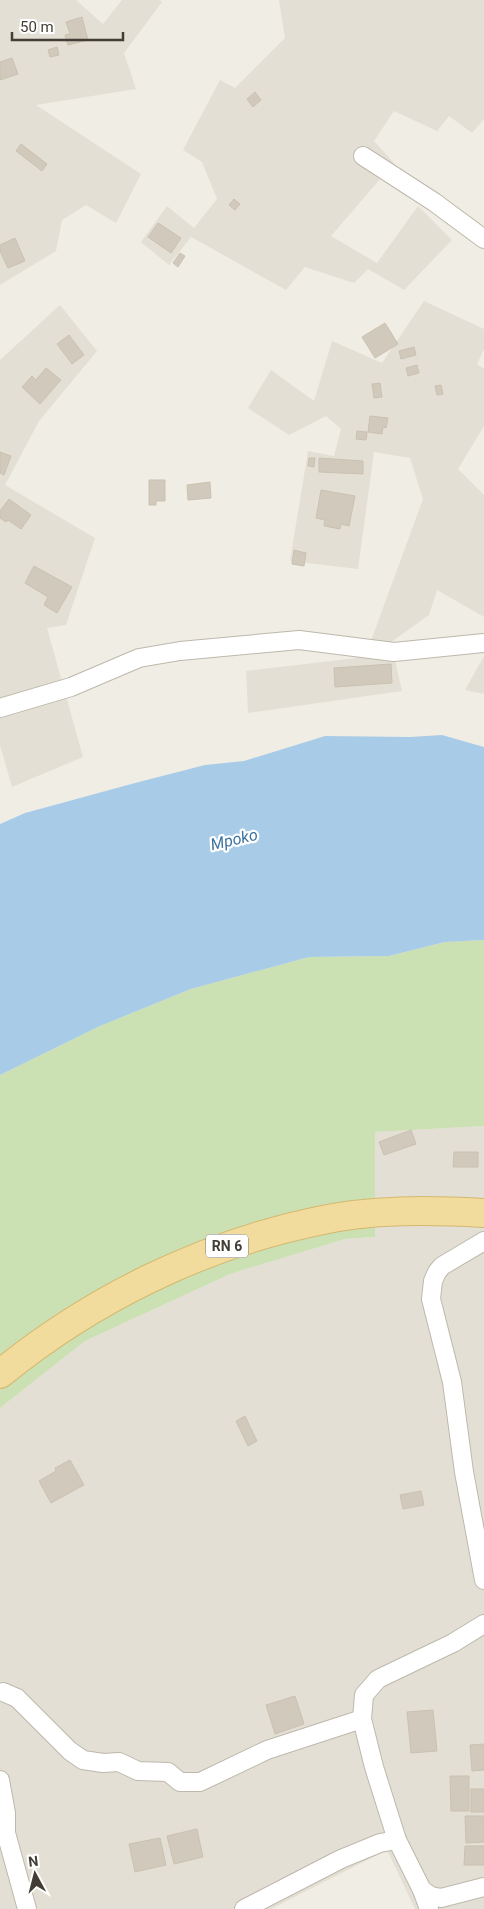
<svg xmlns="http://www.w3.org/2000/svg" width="484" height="1909" font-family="Roboto,sans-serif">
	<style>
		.residential { fill: #e4dfd4 }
		.green { fill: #cbe0b3 }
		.water { fill: #a8cce7 }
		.building { fill: #d1c9bc; stroke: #cac1b0 }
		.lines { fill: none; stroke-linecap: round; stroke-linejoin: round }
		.minor-casing { stroke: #beb8ac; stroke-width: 20 }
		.primary-casing { stroke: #d5b86f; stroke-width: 30 }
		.minor { stroke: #fff; stroke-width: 18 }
		.primary { stroke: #f2dc9d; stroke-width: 28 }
		.labels { text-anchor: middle; stroke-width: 4.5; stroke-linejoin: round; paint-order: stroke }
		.shield { fill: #fff; stroke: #7b7872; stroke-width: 1 }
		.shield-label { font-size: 14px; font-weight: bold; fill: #423e36 }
		.water-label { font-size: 16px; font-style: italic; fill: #3c74a1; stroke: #fff }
	</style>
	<rect width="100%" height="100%" fill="#f0ede5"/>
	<g class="residential">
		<path d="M0 0H76L103 24 122 0H159L162 2 124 53 136 89 36 105 141 174 116 223 86 205 62 220 56 251 0 285Z"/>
		<path d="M279 0H484V119L472 133 449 116 437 131 394 111 374 141 394 163 331 236 377 263 418 206 452 240 404 290 368 269 354 283 305 267 286 290 191 237 169 265 141 242 167 206 194 228 217 199 202 162 183 150 220 80 235 88 285 38Z"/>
		<path d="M424 301 484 329V349L477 364 484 369V426L458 469 484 495V617L437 590 429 615 391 642 402 691 248 713 246 671 365 657 423 499 410 458 374 452 358 569 290 561 308 451 334 456 341 429 326 416 289 435 248 408 271 370 314 401 332 341 382 363Z"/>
		<path d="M60 305 97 351 39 421 5 485 95 538 66 625 47 628 83 757 12 787 0 745V360Z"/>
		<path d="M484 656V694L465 690Z"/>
		<path d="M484 1126V1909H415L387 1850 271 1909H0V1408L85 1341 230 1274 345 1239 375 1237V1132Z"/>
	</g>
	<path class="green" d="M484 940V1126L375 1132V1237L345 1239 230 1274 85 1341 0 1408V1075L100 1026 191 989 309 957 389 956 445 942Z"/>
	<path class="water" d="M442 735 484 747V940L445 942 389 956 309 957 191 989 100 1026 0 1075V824L25 813 135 783 205 765 244 761 325 736 410 737Z"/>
	<g class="building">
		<path d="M82 17 88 40 68 45 65 35 70 34 66 22Z"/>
		<path d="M57 47 59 55 50 57 48 50Z"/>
		<path d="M12 58 18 74 0 80V62Z"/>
		<path d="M255 92 261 100 253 107 247 99Z"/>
		<path d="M21 144 47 164 42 171 16 151Z"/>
		<path d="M234 199 240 204 235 210 229 205Z"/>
		<path d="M158 223 181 238 171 253 148 237Z"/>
		<path d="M15 238 25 261 8 268 0 251V245Z"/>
		<path d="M180 253 185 256 178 267 173 263Z"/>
		<path d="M385 323 398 344 375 358 362 337Z"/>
		<path d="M69 335 84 355 72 364 57 344Z"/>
		<path d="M414 347 416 355 401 359 399 351Z"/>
		<path d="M417 365 419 373 408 376 406 368Z"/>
		<path d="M46 368 61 380 40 404 22 387 32 376 36 380Z"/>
		<path d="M380 383 382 397 374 398 372 384Z"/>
		<path d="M441 385 443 394 437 395 435 386Z"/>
		<path d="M370 416 388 418 386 428 383 427 382 434 368 432Z"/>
		<path d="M357 431 367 432 366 440 356 439Z"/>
		<path d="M0 452 11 456 4 475 0 473Z"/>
		<path d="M309 458H315L314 467 308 466Z"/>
		<path d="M319 458 363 461V474L319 472Z"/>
		<path d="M149 480H165V501H156V505H149Z"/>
		<path d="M210 482 211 498 188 500 187 485Z"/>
		<path d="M321 490 355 496 349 526 341 524 340 529 324 526 325 520 316 518Z"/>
		<path d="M9 499 31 515 21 529 8 520 6 522 0 518V511Z"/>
		<path d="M294 550 306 553 304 566 292 564Z"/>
		<path d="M34 566 72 587 57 613 44 605 48 597 25 583Z"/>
		<path d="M391 664 392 683 335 687 334 668Z"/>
		<path d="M411 1130 416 1144 384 1155 379 1142Z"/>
		<path d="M454 1152H478V1167H453Z"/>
		<path d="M245 1416 257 1441 248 1446 236 1421Z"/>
		<path d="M70 1460 84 1485 51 1503 39 1481 56 1471 55 1468Z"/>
		<path d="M421 1491 424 1505 403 1509 400 1495Z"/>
		<path d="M295 1696 304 1724 275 1734 266 1705Z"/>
		<path d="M433 1710 437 1751 411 1753 407 1712Z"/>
		<path d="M484 1744V1770L472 1771 470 1745Z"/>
		<path d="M450 1776H469V1811H451Z"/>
		<rect x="471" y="1789" width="13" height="23"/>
		<path d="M465 1816H484V1842L466 1843Z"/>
		<path d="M197 1829 203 1857 174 1864 167 1836Z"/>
		<path d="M160 1838 166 1865 135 1872 129 1844Z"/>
		<path d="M465 1846H484V1865H464Z"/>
	</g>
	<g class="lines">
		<defs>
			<g id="minor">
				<path d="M363 156 434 202 484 239"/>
				<path d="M0 708 71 687 139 658 180 651 299 640 394 652 484 643"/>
				<path d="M484 1241 442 1266 437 1272 433 1281 431 1299 452 1382 464 1472 484 1580"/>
				<path d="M3 1692 17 1698 70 1751 83 1760 103 1763 119 1762 138 1771 168 1772 180 1782H200L267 1750 362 1719"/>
				<path d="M0 1780 6 1813V1833L27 1909"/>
				<path d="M422 1890 431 1896 441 1898 484 1887"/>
				<path d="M244 1909 341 1859 380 1843 397 1840"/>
				<path d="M429 1909 422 1890 397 1840 374 1767 362 1719 364 1695 378 1679 453 1643 484 1624"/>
			</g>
			<path id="primary" d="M0 1374C92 1299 202 1245 318 1221 371 1209 430 1210 484 1213"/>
		</defs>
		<use href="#minor" class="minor-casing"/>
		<use href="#primary" class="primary-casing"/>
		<use href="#minor" class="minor"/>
		<use href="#primary" class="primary"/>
	</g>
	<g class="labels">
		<rect class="shield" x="206" y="1234.5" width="42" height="23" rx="4"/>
		<g class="shield-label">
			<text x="227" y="1251">RN 6</text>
		</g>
		<g class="water-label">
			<text transform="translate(234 839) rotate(-13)" y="6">Mpoko</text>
		</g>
	</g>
	<g transform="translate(35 1874) rotate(353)" stroke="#ffffff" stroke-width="4" paint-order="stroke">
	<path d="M0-4L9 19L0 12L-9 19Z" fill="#423e36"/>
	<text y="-8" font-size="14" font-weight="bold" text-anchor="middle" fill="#423e36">N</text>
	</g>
	<path d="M12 32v8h111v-8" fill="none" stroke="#423e36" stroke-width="2.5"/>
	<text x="20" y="32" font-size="15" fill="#423e36" stroke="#ffffff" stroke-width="4" paint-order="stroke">50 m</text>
</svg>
